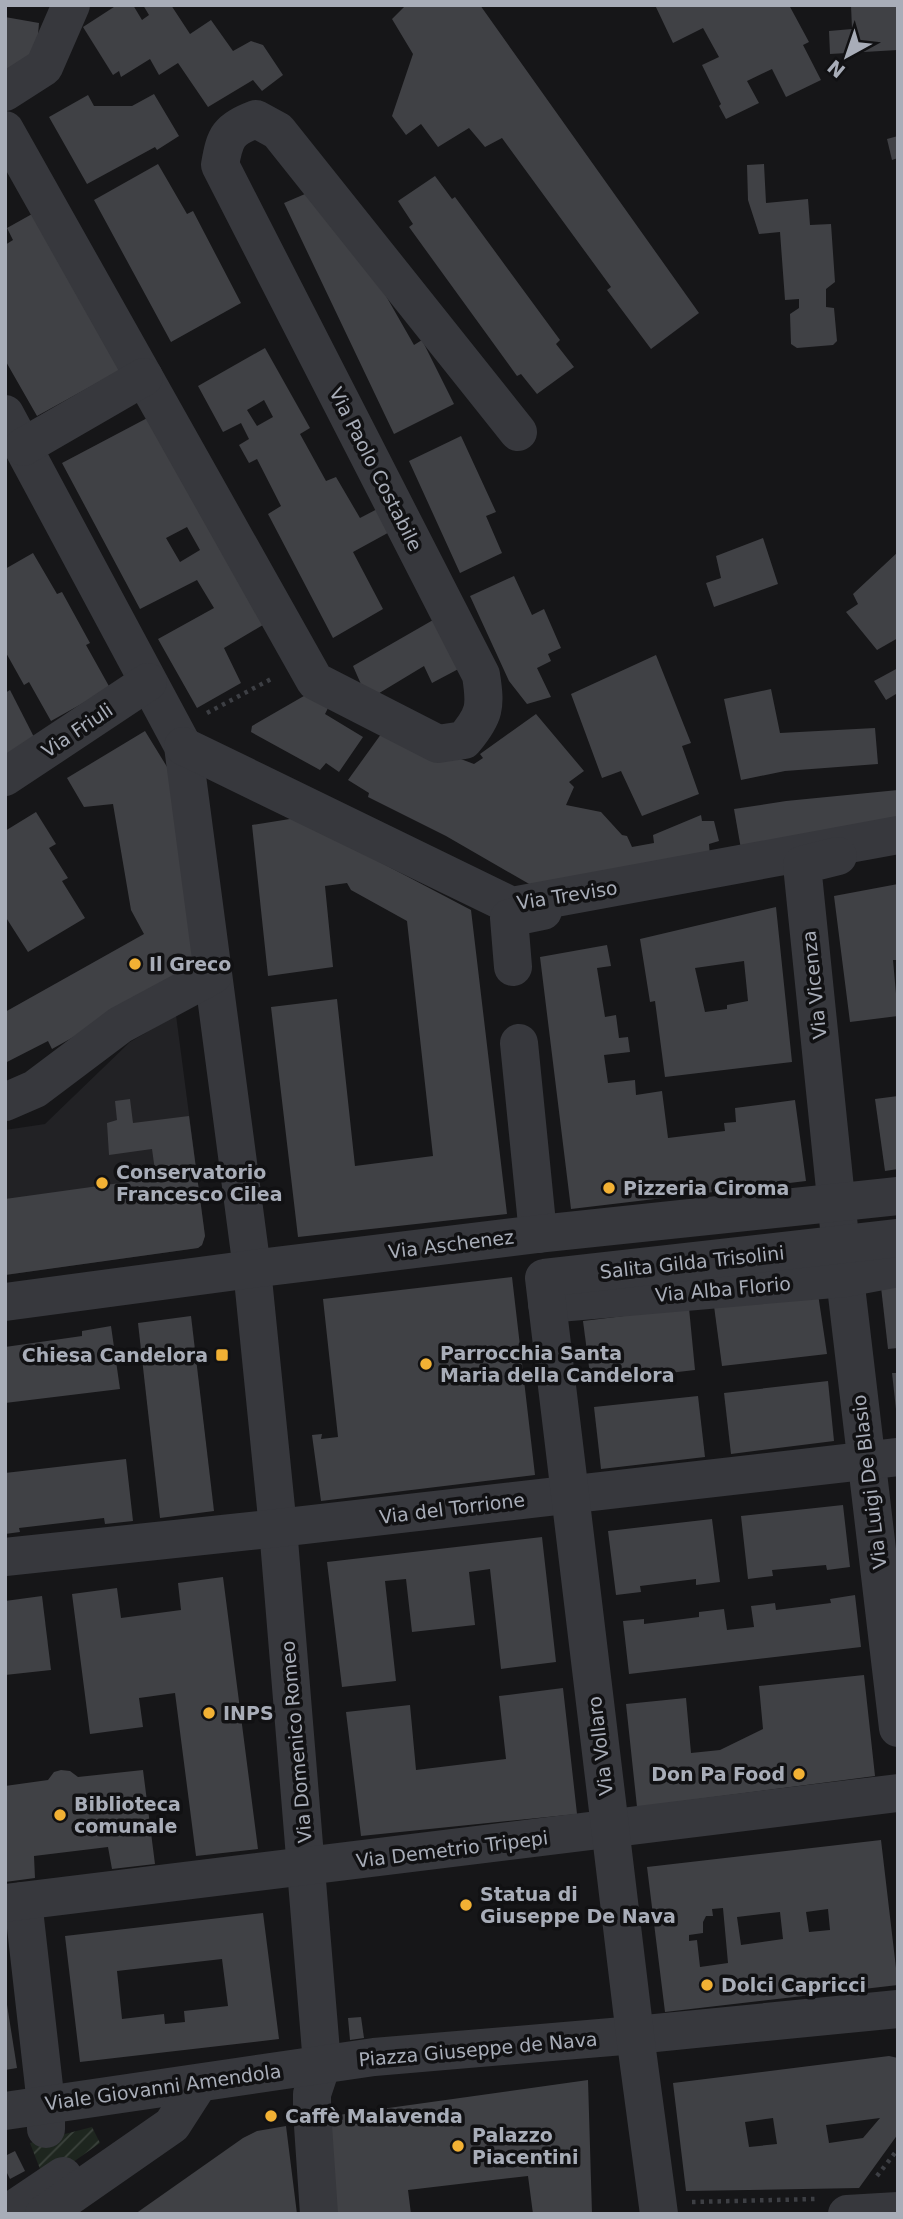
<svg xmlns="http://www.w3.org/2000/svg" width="903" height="2219" font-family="'DejaVu Sans',sans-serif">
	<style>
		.built { fill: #222225 }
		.garden { fill: url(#garden-furrows) }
		.building { fill: #404145; fill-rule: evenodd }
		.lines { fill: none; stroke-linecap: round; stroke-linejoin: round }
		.path { stroke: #3d3f44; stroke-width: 4.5; stroke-dasharray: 3.5 5; stroke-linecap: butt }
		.minor { stroke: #37383d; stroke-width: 38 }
		.poi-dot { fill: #f2b134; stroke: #111113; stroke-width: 2.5 }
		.labels { text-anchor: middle; stroke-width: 7; stroke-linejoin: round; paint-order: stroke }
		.street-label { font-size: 19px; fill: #a8adb8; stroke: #111113 }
		.poi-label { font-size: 19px; font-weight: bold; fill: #a8adb8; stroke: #111113; text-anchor: start }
	</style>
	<defs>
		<pattern id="garden-furrows" width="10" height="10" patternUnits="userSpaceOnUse" patternTransform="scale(1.75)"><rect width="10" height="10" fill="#1e261f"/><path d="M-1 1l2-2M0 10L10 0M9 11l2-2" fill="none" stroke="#3c433d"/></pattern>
	</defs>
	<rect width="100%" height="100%" fill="#161618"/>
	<path class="built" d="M176 1015 205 1236 202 1245 198 1248 5 1275V1130L45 1124 130 1042Z"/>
	<path class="garden" d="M92 2127 100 2143 45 2182 30 2143Z"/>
	<g class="building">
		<path d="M117 5H133L142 20 149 15 143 5H171L190 34 211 20 233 51 251 41 263 45 283 75 262 91 253 80 208 107 178 63 159 75 150 59 121 77 119 71 113 75 83 27Z"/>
		<path d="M406 5H480L699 313 651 349 607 290 611 287 502 138 485 147 469 128 438 147 421 124 406 135 392 116 413 54 392 19Z"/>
		<path d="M655 5H789L809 42 803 45 821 80 786 97 772 69 747 81 759 103 726 119 719 106 721 104 702 65 719 57 703 28 673 43Z"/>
		<path d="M851 5H898V50L830 54 829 31 852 29Z"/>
		<path d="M5 17 39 23 36 58 5 70Z"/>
		<path d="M154 94 179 136 157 150 155 147 87 184 49 117 88 95 94 106H132Z"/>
		<path d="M898 136V158L892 160 887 139Z"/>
		<path d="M158 164 187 214 193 211 241 303 171 342 94 200Z"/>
		<path d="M764 164 766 203 808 199 810 225 831 224 835 282 826 289V307L834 308 837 341 833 345 797 348 791 344 790 314 799 308V299L785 300 780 232 759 234 748 200 747 165Z"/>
		<path d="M435 176 452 199 455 197 560 340 556 344 574 367 537 394 521 374 517 376 409 227 413 224 398 201Z"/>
		<path d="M305 194 382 289 414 345 422 340 454 404 394 434 284 203Z"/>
		<path d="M41 209 128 366 37 416 5 360V245L13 240 7 228Z"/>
		<path d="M265 348 310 428 300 434 326 481 336 477 360 518 383 506 395 529 353 552 383 609 333 638 268 514 281 506 257 459 249 463 239 445 249 439 241 423 223 432 198 386ZM264 400 273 417 257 426 247 410Z"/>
		<path d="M153 415 268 622 224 648 241 683 197 708 158 639 214 608 197 580 140 609 62 463ZM187 527 200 550 180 562 166 538Z"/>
		<path d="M461 436 496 512 486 516 502 553 460 573 409 461Z"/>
		<path d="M763 538 778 584 714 607 706 583 721 578 716 556Z"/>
		<path d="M898 552V638L877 650 846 612 858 604 853 594Z"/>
		<path d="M33 553 57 594 62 592 90 643 86 645 110 688 51 721 29 682 24 685 5 651V569Z"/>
		<path d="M514 576 532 615 544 609 561 648 548 654 551 661 537 668 551 697 527 704 509 681 470 596Z"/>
		<path d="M440 616 466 665 432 683 424 666 376 695 364 691 353 666Z"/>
		<path d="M656 655 691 743 682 746 699 794 642 816 621 771 602 778 571 694Z"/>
		<path d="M898 668V698L896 694 886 700 874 681Z"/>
		<path d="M316 689 328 708 325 714 363 737 339 772 326 763 320 770 251 732 252 726Z"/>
		<path d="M771 689 780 733 875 728 878 764 785 771 741 780 724 699Z"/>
		<path d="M10 690 35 739 5 755V693Z"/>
		<path d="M536 714 584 771 569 782 574 787 566 805 601 812 622 835 627 836 632 847 654 843 653 835 701 815 702 821H714L719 841 709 844 710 857 531 885 446 836 368 797 369 793 348 780 384 730 474 764 483 758 480 754Z"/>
		<path d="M145 731 180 788 204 957 176 980 52 1049 48 1041 5 1063V1012L144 934 131 910 113 804 84 807 67 778Z"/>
		<path d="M898 790V821L741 849 734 809 786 801Z"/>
		<path d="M36 812 56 844 49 848 68 878 62 881 85 918 28 952 5 916V831Z"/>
		<path d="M296 818 471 910 507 1214 298 1237 271 1007 337 999 355 1166 433 1156 407 921 351 890 347 883 325 886 333 967 268 976 252 825Z"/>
		<path d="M898 884V960H893L898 1016 850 1022 834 896Z"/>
		<path d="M776 907 792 1062 665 1077 655 1001 650 1002 640 939ZM744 961 748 1001 727 1005V1009L705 1012 695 968Z"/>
		<path d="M607 945 611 966 597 968 605 1017 616 1015 619 1038 628 1037 630 1052 604 1055 608 1083 635 1080 636 1095 662 1091 668 1138 725 1131 724 1123 736 1122 735 1108 795 1100 806 1181 571 1209 540 957Z"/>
		<path d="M898 1096V1169L885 1171 875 1099Z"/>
		<path d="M130 1099 133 1123 189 1116 205 1236 202 1245 198 1248 5 1275V1199L156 1178 152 1149 109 1155 107 1123 117 1120 115 1101Z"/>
		<path d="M512 1277 535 1475 321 1501 312 1435 322 1434 321 1439 338 1437 323 1299Z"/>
		<path d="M898 1285V1348L888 1349 881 1287Z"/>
		<path d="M818 1294 827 1354 722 1366 714 1306Z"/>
		<path d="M689 1308 695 1370 591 1382 583 1321Z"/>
		<path d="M191 1316 214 1511 160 1518 138 1323Z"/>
		<path d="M111 1326 120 1389 5 1403V1347L82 1336V1331Z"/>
		<path d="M892 1373H898V1409H896Z"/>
		<path d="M828 1381 834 1441 731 1454 724 1393Z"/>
		<path d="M698 1396 705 1457 601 1469 594 1407Z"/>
		<path d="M126 1459 133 1521 105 1524 104 1518 19 1528 20 1532 5 1534V1473Z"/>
		<path d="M843 1505 850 1567 827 1570 826 1565 772 1570 773 1576 748 1579 741 1516Z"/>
		<path d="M712 1519 720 1582 696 1585V1579L640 1586 641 1592 616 1595 608 1531Z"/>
		<path d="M542 1537 556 1662 501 1669 490 1569 469 1572 475 1625 412 1632 406 1579 385 1581 396 1681 342 1687 327 1562Z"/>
		<path d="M223 1577 258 1849 196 1856 175 1693 139 1698 143 1727 90 1734 72 1594 117 1588 121 1618 181 1610 178 1583Z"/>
		<path d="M855 1595 861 1647 629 1674 623 1621 644 1619V1624L699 1617V1612L724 1609 727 1630 754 1627 751 1606 775 1603 776 1610 831 1603 830 1599Z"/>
		<path d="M42 1596 51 1670 5 1675V1601Z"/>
		<path d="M864 1675 875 1776 637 1807 626 1704 686 1698 691 1753 720 1750 763 1729 759 1686Z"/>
		<path d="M563 1688 577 1814 361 1836 346 1712 410 1705 416 1770 506 1759 499 1696Z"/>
		<path d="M61 1770 70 1771 78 1777 143 1770 155 1864 112 1869 108 1847 34 1856 35 1878 5 1882V1786L48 1780 54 1772Z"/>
		<path d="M881 1840 898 1985 665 2012 647 1867ZM723 1908 728 1963 700 1967 697 1940 689 1941V1935L703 1933V1922L706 1916H713L712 1909ZM828 1909 830 1930 809 1932 806 1912ZM780 1912 783 1939 741 1945 737 1917Z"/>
		<path d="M263 1913 279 2039 80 2062 65 1936ZM222 1959 228 2006 184 2011 185 2022 165 2024 164 2014 122 2019 117 1971Z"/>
		<path d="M5 1992 17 2068 5 2070Z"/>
		<path d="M361 2017 364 2038 350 2040 348 2018Z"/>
		<path d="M889 2056 898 2058V2134L859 2188 686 2191 673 2083ZM773 2118 777 2144 749 2147 745 2122ZM880 2118 863 2138 829 2143 826 2125Z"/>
		<path d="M588 2080 592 2214H533L528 2176 408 2190 411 2214H333L324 2117Z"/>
		<path d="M286 2126 297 2214H135L243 2138 257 2131Z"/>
		<path d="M15 2151 25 2171 10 2179 5 2169V2156Z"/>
	</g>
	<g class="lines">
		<g class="path">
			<path d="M207 713 273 678"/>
			<path d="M877 2176 898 2149"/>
			<path d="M692 2202 816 2199"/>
		</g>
		<g class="minor">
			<path d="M5 92 44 67 71 5"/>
			<path d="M5 130 315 681 438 744 464 740C485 715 486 707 481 675L220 165C225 136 228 130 256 119L278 131 518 432"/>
			<path d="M5 414 183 746 252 1269 278 1528 322 2064 312 2094V2111L319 2214"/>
			<path d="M23 447 144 377"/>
			<path d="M183 746 512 906 898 835"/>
			<path d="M5 777 148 682"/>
			<path d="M838 856 802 865 839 1228"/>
			<path d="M513 967 509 918 543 911"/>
			<path d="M519 1043 538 1234"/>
			<path d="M5 1102 35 1089 120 1025 213 975"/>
			<path d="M845 1278 898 1728"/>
			<path d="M5 1302 252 1269 538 1234 898 1196"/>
			<path d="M547 1304 845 1278 898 1268"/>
			<path d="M5 1557 278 1528 898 1457"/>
			<path d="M23 1901 46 2104V2129"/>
			<path d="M5 1903 898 1793"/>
			<path d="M5 2111 374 2057 635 2035 898 2009"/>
			<path d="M14 2214V2209L63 2176"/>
			<path d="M44 2214 172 2125 199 2083"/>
			<path d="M659 2214 635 2035 544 1278 898 1238"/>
			<path d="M847 2214 898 2211"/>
		</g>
	</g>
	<g class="poi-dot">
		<circle cx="135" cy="964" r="7"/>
		<circle cx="102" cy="1183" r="7"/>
		<circle cx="609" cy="1188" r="7"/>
		<rect x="215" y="1348" width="14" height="14" rx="3.5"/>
		<circle cx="426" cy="1364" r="7"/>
		<circle cx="209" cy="1713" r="7"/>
		<circle cx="799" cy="1774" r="7"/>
		<circle cx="60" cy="1815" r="7"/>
		<circle cx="466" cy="1905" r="7"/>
		<circle cx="707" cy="1985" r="7"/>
		<circle cx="271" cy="2116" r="7"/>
		<circle cx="458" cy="2146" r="7"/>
	</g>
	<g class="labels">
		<g class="street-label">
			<text transform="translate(376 469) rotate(63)" y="7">Via Paolo Costabile</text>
			<text transform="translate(77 730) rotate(-34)" y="7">Via Friuli</text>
			<text transform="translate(567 895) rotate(-9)" y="7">Via Treviso</text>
			<text transform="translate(814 985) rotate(-96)" y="7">Via Vicenza</text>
			<text transform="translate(451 1244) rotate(-7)" y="7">Via Aschenez</text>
			<text transform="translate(692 1262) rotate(-6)" y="7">Salita Gilda Trisolini</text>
			<text transform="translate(723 1289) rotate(-5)" y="7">Via Alba Florio</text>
			<text transform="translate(869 1482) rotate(-97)" y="7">Via Luigi De Blasio</text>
			<text transform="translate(452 1508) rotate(-7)" y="7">Via del Torrione</text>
			<text transform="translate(296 1742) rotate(-95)" y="7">Via Domenico Romeo</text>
			<text transform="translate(600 1746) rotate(-97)" y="7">Via Vollaro</text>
			<text transform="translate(452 1849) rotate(-7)" y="7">Via Demetrio Tripepi</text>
			<text transform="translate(478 2049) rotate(-5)" y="7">Piazza Giuseppe de Nava</text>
			<text transform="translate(163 2087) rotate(-8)" y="7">Viale Giovanni Amendola</text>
		</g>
		<g class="poi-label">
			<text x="149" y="971">Il Greco</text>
			<text x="116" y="1179">Conservatorio<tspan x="116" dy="22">Francesco Cilea</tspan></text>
			<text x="623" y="1195">Pizzeria Ciroma</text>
			<text x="440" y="1360">Parrocchia Santa<tspan x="440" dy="22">Maria della Candelora</tspan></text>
			<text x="208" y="1362" text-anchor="end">Chiesa Candelora</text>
			<text x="223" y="1720">INPS</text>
			<text x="785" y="1781" text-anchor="end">Don Pa Food</text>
			<text x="74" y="1811">Biblioteca<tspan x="74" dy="22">comunale</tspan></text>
			<text x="480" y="1901">Statua di<tspan x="480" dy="22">Giuseppe De Nava</tspan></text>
			<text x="721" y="1992">Dolci Capricci</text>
			<text x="285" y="2123">Caffè Malavenda</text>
			<text x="472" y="2142">Palazzo<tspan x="472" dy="22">Piacentini</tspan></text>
		</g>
	</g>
	<rect width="903" height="2219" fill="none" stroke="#a8adb8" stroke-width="14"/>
	<g transform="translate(847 56) rotate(220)" stroke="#111113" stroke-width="5" paint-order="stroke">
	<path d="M0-5L12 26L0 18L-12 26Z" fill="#a8adb8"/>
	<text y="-10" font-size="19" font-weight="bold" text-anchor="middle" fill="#a8adb8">N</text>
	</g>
</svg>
